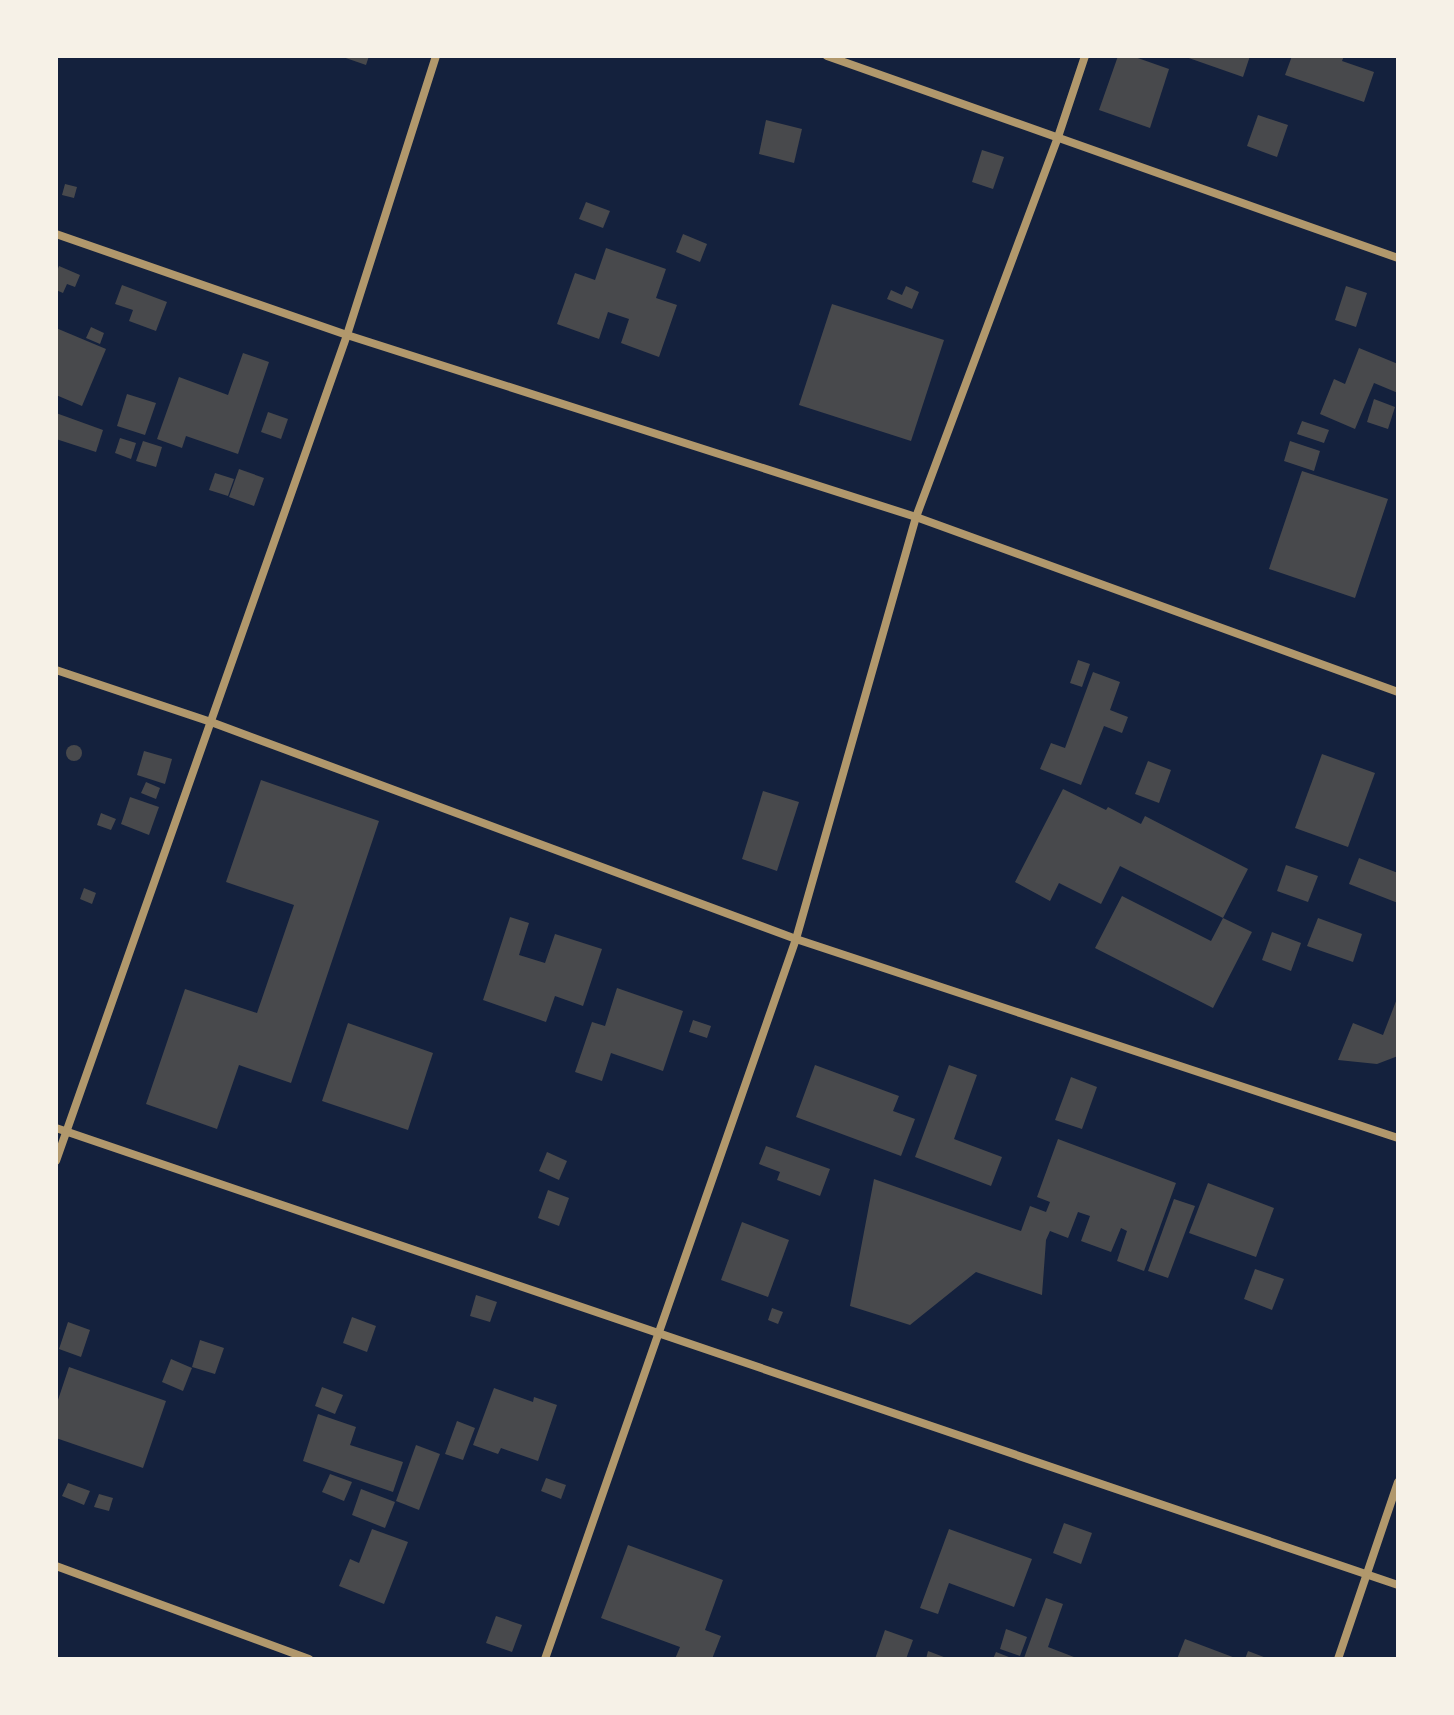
<svg xmlns="http://www.w3.org/2000/svg" width="1454" height="1715" font-family="'Sofia Sans Condensed',sans-serif">
	<style>
		.building { fill: #48494c }
		.lines { fill: none; stroke-linecap: round; stroke-linejoin: round }
		.minor { stroke: #b1986c; stroke-width: 8 }
	</style>
	<rect width="100%" height="100%" fill="#14213d"/>
	<g class="building">
		<path d="M340 56H369L366 65Z"/>
		<path d="M1118 56H1132L1169 69 1150 128 1099 110Z"/>
		<path d="M1183 56H1250L1243 77Z"/>
		<path d="M1292 56H1344L1342 61 1374 72 1364 102 1285 75Z"/>
		<path d="M1258 115 1288 125 1277 157 1247 146Z"/>
		<path d="M766 120 802 129 794 163 759 154Z"/>
		<path d="M982 150 1004 157 993 189 972 182Z"/>
		<path d="M65 184 77 187 74 198 62 195Z"/>
		<path d="M586 202 610 211 603 228 579 219Z"/>
		<path d="M683 234 707 244 700 262 676 252Z"/>
		<path d="M606 248 666 269 656 298 677 305 659 357 621 343 629 319 608 312 599 339 557 324 575 273 595 280Z"/>
		<path d="M59 266 80 275 75 287 67 284 63 293 56 290V274Z"/>
		<path d="M122 285 167 302 156 331 129 321 133 310 115 304Z"/>
		<path d="M906 286 919 292 912 309 887 299 891 290 902 295Z"/>
		<path d="M1346 286 1367 293 1356 327 1335 320Z"/>
		<path d="M832 304 944 340 911 441 799 405Z"/>
		<path d="M91 327 104 333 100 344 86 338Z"/>
		<path d="M56 328 106 349 82 406 56 395Z"/>
		<path d="M1359 348 1398 364V393L1374 383 1355 429 1320 414 1334 379 1345 384Z"/>
		<path d="M243 353 269 362 238 454 186 436 182 448 157 439 179 377 228 395Z"/>
		<path d="M127 394 156 403 145 435 117 426Z"/>
		<path d="M1374 399 1395 407 1388 429 1367 422Z"/>
		<path d="M268 412 288 419 281 439 261 432Z"/>
		<path d="M56 413 103 430 96 452 56 439Z"/>
		<path d="M1302 421 1329 430 1324 443 1297 434Z"/>
		<path d="M120 438 136 443 131 459 115 453Z"/>
		<path d="M143 441 162 447 156 467 136 461Z"/>
		<path d="M1290 441 1320 451 1314 471 1284 461Z"/>
		<path d="M239 469 264 478 254 506 229 497Z"/>
		<path d="M1302 471 1388 499 1355 598 1269 569Z"/>
		<path d="M215 473 234 479 228 496 209 490Z"/>
		<path d="M1078 660 1090 664 1082 687 1070 683Z"/>
		<path d="M1093 672 1120 682 1110 710 1128 717 1122 733 1104 726 1081 785 1040 769 1051 743 1065 748Z"/>
		<circle cx="74" cy="753" r="8"/>
		<path d="M144 751 172 759 165 784 137 775Z"/>
		<path d="M1322 754 1375 773 1348 847 1295 828Z"/>
		<path d="M1148 761 1171 770 1159 803 1135 794Z"/>
		<path d="M261 780 379 821 291 1083 239 1065 217 1129 146 1104 185 989 257 1013 294 905 226 882Z"/>
		<path d="M146 782 160 788 156 799 141 793Z"/>
		<path d="M1063 789 1106 810 1108 807 1141 824 1145 816 1248 869 1223 918 1252 932 1213 1008 1095 948 1122 896 1211 941 1223 918 1120 866 1101 904 1059 883 1050 901 1015 882Z"/>
		<path d="M763 791 799 802 777 871 742 859Z"/>
		<path d="M130 797 159 807 149 835 121 824Z"/>
		<path d="M101 813 116 819 111 830 97 825Z"/>
		<path d="M1359 858 1398 873V903L1349 884Z"/>
		<path d="M1286 865 1318 876 1308 902 1277 891Z"/>
		<path d="M84 888 96 893 92 904 80 899Z"/>
		<path d="M510 917 529 923 519 955 545 963 555 934 602 949 583 1006 555 996 546 1022 483 1000Z"/>
		<path d="M1318 918 1362 934 1353 962 1307 946Z"/>
		<path d="M1272 932 1301 943 1291 971 1262 960Z"/>
		<path d="M617 988 683 1011 663 1071 611 1053 602 1081 575 1072 592 1022 605 1026Z"/>
		<path d="M1398 996V1056L1377 1064 1338 1060 1353 1023 1383 1035Z"/>
		<path d="M693 1020 711 1026 707 1038 689 1032Z"/>
		<path d="M348 1023 433 1053 408 1130 322 1101Z"/>
		<path d="M815 1065 899 1096 893 1111 915 1119 901 1156 796 1117Z"/>
		<path d="M949 1065 977 1075 954 1139 1002 1157 991 1186 915 1157Z"/>
		<path d="M1071 1077 1097 1087 1082 1129 1055 1120Z"/>
		<path d="M1058 1139 1176 1183 1144 1271 1117 1261 1127 1231 1121 1228 1111 1252 1081 1241 1090 1216 1078 1212 1068 1238 1050 1231 1046 1240 1042 1295 976 1272 910 1325 850 1306 874 1179 1021 1231 1030 1206 1046 1212 1050 1202 1037 1197Z"/>
		<path d="M766 1146 830 1169 820 1196 777 1180 780 1172 759 1164Z"/>
		<path d="M547 1152 567 1161 559 1180 539 1171Z"/>
		<path d="M1208 1183 1274 1208 1256 1257 1189 1233Z"/>
		<path d="M548 1190 569 1198 559 1226 538 1218Z"/>
		<path d="M1174 1199 1195 1206 1168 1278 1148 1271Z"/>
		<path d="M742 1222 789 1240 768 1297 721 1280Z"/>
		<path d="M1255 1269 1284 1279 1272 1310 1244 1299Z"/>
		<path d="M476 1295 497 1302 490 1322 470 1316Z"/>
		<path d="M772 1308 783 1312 778 1324 768 1320Z"/>
		<path d="M352 1317 376 1326 367 1352 343 1343Z"/>
		<path d="M68 1322 90 1330 81 1357 59 1349Z"/>
		<path d="M200 1340 224 1348 215 1374 192 1367Z"/>
		<path d="M171 1359 192 1368 183 1391 162 1382Z"/>
		<path d="M69 1367 166 1401 143 1468 56 1438V1406Z"/>
		<path d="M322 1387 343 1395 335 1414 315 1406Z"/>
		<path d="M494 1388 533 1402 534 1397 557 1405 538 1461 501 1448 498 1454 473 1445Z"/>
		<path d="M318 1414 356 1427 350 1445 403 1462 393 1492 303 1461Z"/>
		<path d="M457 1421 475 1428 463 1460 445 1454Z"/>
		<path d="M416 1445 440 1454 419 1510 396 1501Z"/>
		<path d="M330 1474 352 1482 344 1501 322 1492Z"/>
		<path d="M546 1478 566 1485 561 1499 541 1491Z"/>
		<path d="M68 1483 90 1491 84 1505 62 1496Z"/>
		<path d="M361 1489 395 1502 385 1528 352 1515Z"/>
		<path d="M99 1494 113 1498 109 1511 94 1507Z"/>
		<path d="M1064 1523 1092 1533 1081 1564 1053 1553Z"/>
		<path d="M372 1529 408 1542 384 1604 339 1586 350 1559 359 1563Z"/>
		<path d="M949 1529 1032 1559 1014 1607 949 1583 938 1614 920 1608Z"/>
		<path d="M628 1545 723 1580 705 1630 721 1636 712 1659H675L680 1647 601 1618Z"/>
		<path d="M1046 1598 1063 1604 1048 1647 1079 1659 1024 1658Z"/>
		<path d="M496 1616 522 1625 512 1652 486 1643Z"/>
		<path d="M1006 1629 1027 1637 1020 1656 1000 1649Z"/>
		<path d="M885 1630 913 1640 906 1659H875Z"/>
		<path d="M1185 1639 1238 1659H1177Z"/>
		<path d="M928 1651 949 1659H926Z"/>
		<path d="M1248 1651 1269 1659H1245Z"/>
		<path d="M996 1652 1014 1659H993Z"/>
	</g>
	<g class="lines">
		<g class="minor">
			<path d="M827 56 1398 258"/>
			<path d="M56 234 347 335 916 517 1398 692"/>
			<path d="M56 670 211 722 796 939 1398 1138"/>
			<path d="M56 1128 1398 1585"/>
			<path d="M56 1161 347 335 436 56"/>
			<path d="M56 1566 309 1659"/>
			<path d="M545 1659 796 939 916 517 1058 137 1085 56"/>
			<path d="M1338 1659 1398 1482"/>
		</g>
	</g>
	<rect width="1454" height="1715" fill="none" stroke="#f6f1e7" stroke-width="116"/>
</svg>
